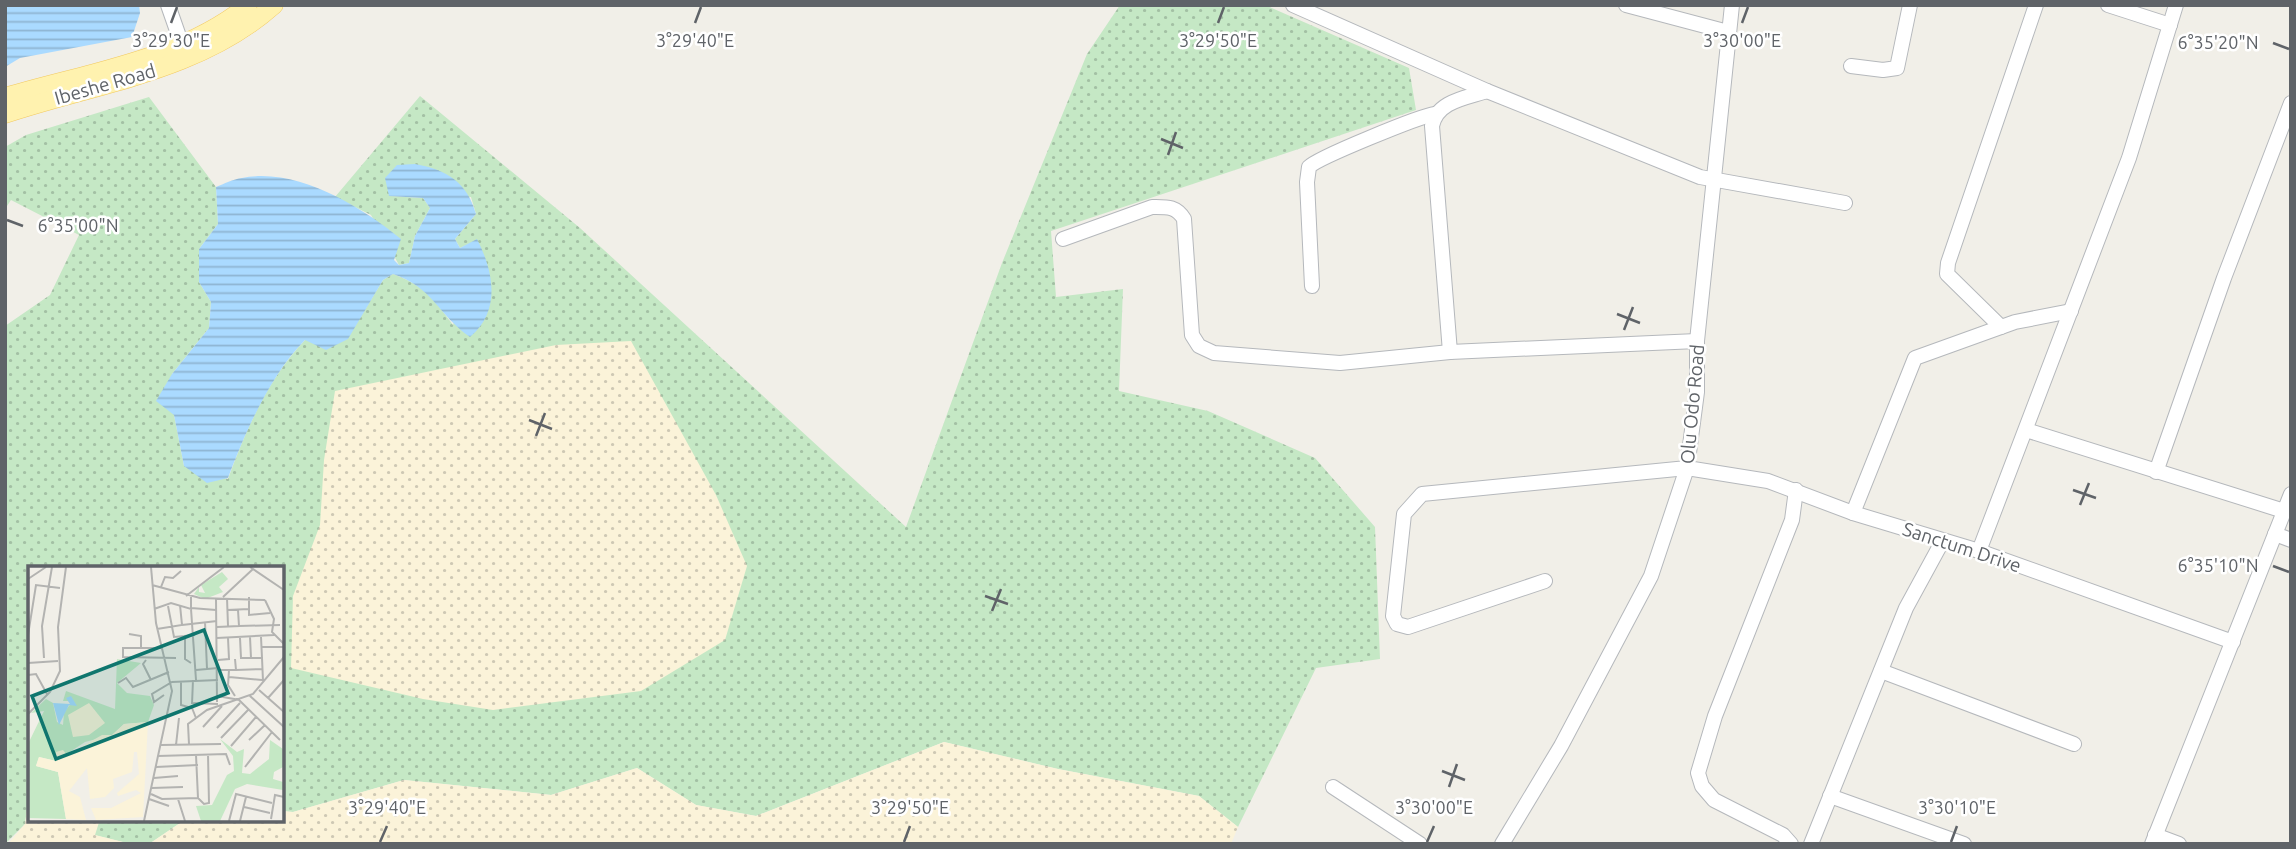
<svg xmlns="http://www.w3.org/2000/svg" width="2296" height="849" font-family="Ubuntu,sans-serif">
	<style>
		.grass { fill: url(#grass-dots) }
		.sand { fill: url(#sand-dots) }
		.water { fill: url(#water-rules) }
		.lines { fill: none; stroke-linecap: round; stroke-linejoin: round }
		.minor-casing { stroke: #b5b8bc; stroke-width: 16 }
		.major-casing { stroke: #f2c960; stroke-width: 19 }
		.minor { stroke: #fff; stroke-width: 14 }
		.major { stroke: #fff2af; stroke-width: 18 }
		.ticks { fill: none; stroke: #5f6368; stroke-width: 2.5 }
		.labels { text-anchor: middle; stroke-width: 5; stroke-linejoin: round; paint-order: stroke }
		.street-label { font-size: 19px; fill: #5f6368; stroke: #fff }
		.inset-road { fill: none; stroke: #b3b3b1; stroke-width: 2 }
		.view { fill: #0f766e; fill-opacity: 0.15; stroke: #0f766e; stroke-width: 3.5 }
		.inset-edge { fill: none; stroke: #5f6368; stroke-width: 3.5 }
		.ticks-label { font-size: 18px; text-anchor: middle; fill: #5f6368; stroke: #fff; stroke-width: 5; stroke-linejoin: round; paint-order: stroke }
	</style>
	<defs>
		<pattern id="grass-dots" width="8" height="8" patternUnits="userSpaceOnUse" patternTransform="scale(1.75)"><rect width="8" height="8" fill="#c5e8c5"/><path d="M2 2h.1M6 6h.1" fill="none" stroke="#a3c0a4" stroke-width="1.8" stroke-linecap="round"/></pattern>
		<pattern id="sand-dots" width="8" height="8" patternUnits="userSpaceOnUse" patternTransform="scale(1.75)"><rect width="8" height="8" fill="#fbf3d9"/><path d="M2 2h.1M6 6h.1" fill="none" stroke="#cec8b4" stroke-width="1.8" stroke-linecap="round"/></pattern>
		<pattern id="water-rules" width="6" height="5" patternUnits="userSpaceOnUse" patternTransform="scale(1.75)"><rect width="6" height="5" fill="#aadaff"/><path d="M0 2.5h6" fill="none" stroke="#8eb4d2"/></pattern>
	</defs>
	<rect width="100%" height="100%" fill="#f1efe8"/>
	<g class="grass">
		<path d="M1120 5H1265L1409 68 1416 110 1051 231 1056 297 1123 289 1119 391 1208 411 1315 458 1375 527 1380 659 1316 668 1238 827 1199 796 1058 769 944 742 756 816 696 805 637 768 551 795 404 780 293 812 282 811V567H30V788L25 824 5 844V326L50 295 79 235 11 200 5 209V147L26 135 149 97 216 187 218 224 199 249V282L211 302 209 328 172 374 174 415 184 466 228 479C245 431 269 377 305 340L347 339 383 280 393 274C425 286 433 298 453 325L477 240 460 248 455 239 476 214 471 197 389 196 423 198 430 208 415 236 409 263 399 265 371 215 335 197 420 96 580 228 906 527 1002 263 1087 54Z"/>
		<path d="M100 819H186L149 844H131L94 835Z"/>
	</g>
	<g class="sand">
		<path d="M631 341 716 495 747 566 725 640 641 691 493 710 423 699 291 668 293 596 320 525 324 460 335 391 556 345Z"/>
		<path d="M944 742 1058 769 1199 796 1238 827 1231 844H149L186 819H282V811L293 812 404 780 551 795 637 768 696 805 756 816Z"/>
		<path d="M30 788V819H100L95 835 131 844H8L25 824Z"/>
	</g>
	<g class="water">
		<path d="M5 5H139L140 13 132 37 20 58 5 67Z"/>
		<path d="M415 164C447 170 467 182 476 214L455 239 460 248 477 239C494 272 501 311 470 337 437 314 434 288 393 274L383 280 348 339 326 350 305 340C270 375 245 433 228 478L207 483 184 466 174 415 156 401 172 374 209 328 211 302 199 282V249L218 224 216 187C224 184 233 179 242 178 297 167 360 206 401 239L394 260 399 265 409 263 415 236 430 208 423 198 389 196 385 178 397 165Z"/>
	</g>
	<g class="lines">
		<defs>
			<g id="minor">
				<path d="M168 5 182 45"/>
				<path d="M1293 5 1487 91 1700 177 1845 203"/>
				<path d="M1626 5 1728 32"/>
				<path d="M2108 5 2170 25"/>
				<path d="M1851 66 1883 70 1897 68 1910 5"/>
				<path d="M1063 239 1152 207C1167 207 1176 206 1184 219L1192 335 1199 346 1214 353 1340 363 1450 352 1697 341"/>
				<path d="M1312 286 1307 182 1309 167C1317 158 1420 116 1435 114"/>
				<path d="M2001 327 1947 274 1948 263 2036 5"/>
				<path d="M1450 352 1432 126C1437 101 1466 98 1487 91"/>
				<path d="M2026 430 2284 511"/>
				<path d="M2156 472 2224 278 2291 103"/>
				<path d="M1853 513 1915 358 2015 322 2071 311"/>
				<path d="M2275 534 2291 540"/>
				<path d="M1979 551 2129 158 2176 5"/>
				<path d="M1545 581 1408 627 1397 624 1393 616 1404 514 1422 494 1687 468 1768 481 1853 513 1979 551 2233 642"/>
				<path d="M1881 671 2074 744"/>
				<path d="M1333 787 1420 844"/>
				<path d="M1830 796 1964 844"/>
				<path d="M2155 835 2179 844"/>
				<path d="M1502 844 1561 746 1651 576 1687 468 1697 392V341L1732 5"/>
				<path d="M1791 844 1783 835 1714 800 1702 786 1698 773 1715 716 1792 520 1796 490"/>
				<path d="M1811 844 1906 608 1942 542"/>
				<path d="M2152 844 2291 494"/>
			</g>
			<g id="major">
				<path d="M5 97C85 73 183 59 248 5"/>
				<path d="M5 114C97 83 199 72 274 5"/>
			</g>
		</defs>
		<use href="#minor" class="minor-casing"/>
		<use href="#major" class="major-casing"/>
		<use href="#minor" class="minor"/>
		<use href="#major" class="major"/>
	</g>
	<path class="ticks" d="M171 23 177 7M695 23 701 7M1218 23 1224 7M1742 23 1748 7M2273 43 2289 49M1161 139 1183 148M1168 155 1176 132M7 220 23 226M1617 314 1640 323M1624 330 1633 307M529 420 552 429M536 436 545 413M2073 490 2096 498M2080 505 2089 483M2273 566 2289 572M985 596 1008 604M992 611 1001 589M1442 771 1465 780M1449 787 1457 764M380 842 387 826M904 842 910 826M1427 842 1434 826M1951 842 1957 826"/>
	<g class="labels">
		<g class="street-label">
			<text transform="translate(105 84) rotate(-16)" y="7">Ibeshe Road</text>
			<text transform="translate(1692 404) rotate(-85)" y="7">Olu Odo Road</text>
			<text transform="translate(1962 547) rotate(18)" y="7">Sanctum Drive</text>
		</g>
	</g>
	<g transform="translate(28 566)">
		<rect width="256" height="256" fill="#f1efe8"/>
		<path d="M194 6 200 13 191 21 195 26 177 33 166 28 171 21V26L177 27 173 19ZM89 93 113 97 89 117 99 127 122 130 126 139 120 156 96 158 84 169 57 176 28 195 11 191 8 200 30 206 38 253 0 252V178L16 145 3 147 18 133 25 137 29 156 35 159 36 146 45 135H35L38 125 87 143Z" fill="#c5e8c5"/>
		<path d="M192 173 209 186 216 183 214 207 222 208 241 193 242 174 255 183V201L246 206 245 213 255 216V224L219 218 207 223 192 255H173L168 240 184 239 199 209 206 205 205 190Z" fill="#c5e8c5"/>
		<path d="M61 137 77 157 61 169 45 171 40 149ZM120 156 115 251 68 254 63 242H83L113 227 108 224 90 230 89 227 111 208 109 186H106L104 206 85 213 86 222 77 231 62 233 59 202 41 225 52 231 58 254 38 253 30 206 8 200 11 191 28 195V186L35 184 39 189 74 169H84L96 158Z" fill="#fbf3d9"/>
		<path d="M43 130 49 140 41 139 31 159 25 137 42 138 38 132Z" fill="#aadaff"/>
		<path class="inset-road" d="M222 1 256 24M0 13 18 1M124 19 172 32 237 34M133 21 137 11 145 12 153 5M158 30 196 1M195 31 225 3M221 31V49L242 47M199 32 200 60M188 33 189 136M237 34 246 53 244 66 256 78M140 40 146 71 157 70M163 42 188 44M126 43 143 37 163 43V31M163 43 168 114M199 44 221 43M177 56 179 103M154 59 189 55M211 60 252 59M189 61 211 60 210 44M129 63 154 59 152 39M101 68 113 70V82H134M0 69 8 19 32 22M189 72 246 69M212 72 213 92H223L222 71M234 81H256M113 82H95V91L148 92M16 92 14 60 24 1M223 92H234L233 71M234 92 235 115M118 94 115 98 123 114M190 94 201 93 200 72M0 97 30 95M163 97 157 93V70L167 69M168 104 190 102M190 104H208L207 93M201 104 200 119 207 130M208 104 234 103M0 109 8 108 19 128M201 111 234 114M153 115V139L164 142 168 152M90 117 98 112 105 121 141 106M231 124 256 146M136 129 126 136 124 128 144 116 190 114M189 130 212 134M222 130 256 161M240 132 256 114M211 134 252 174M164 137 190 138M164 138 165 114M0 148 22 126 32 105 30 61 38 1M175 161 194 140M189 162 212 137M193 172 220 144M221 174 237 159M161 178 160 158 179 144 225 128 256 91M133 179 193 178M148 179 151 152M203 180 228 151M168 189 170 232 176 238 181 237 180 188M130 190 198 188 202 199M128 201 170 199M217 201 244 166M126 212 150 210M124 222 155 221M123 228 134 233 170 232M121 233 141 240M150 233 157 255M216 241 242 247M243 253 247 229 256 231M116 255 144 125 128 57 123 1M201 255 208 228 244 237M212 255 218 231"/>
		<path class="view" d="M176 64 200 127 28 193 4 130Z"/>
		<rect width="256" height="256" class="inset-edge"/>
	</g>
	<g class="ticks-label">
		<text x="171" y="47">3°29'30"E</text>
		<text x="695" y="47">3°29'40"E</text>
		<text x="1218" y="47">3°29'50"E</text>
		<text x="1742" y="47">3°30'00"E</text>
		<text x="2218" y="49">6°35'20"N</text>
		<text x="78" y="232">6°35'00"N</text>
		<text x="2218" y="572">6°35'10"N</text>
		<text x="387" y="814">3°29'40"E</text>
		<text x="910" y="814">3°29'50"E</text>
		<text x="1434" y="814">3°30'00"E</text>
		<text x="1957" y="814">3°30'10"E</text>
	</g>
	<rect width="2296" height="849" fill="none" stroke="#5f6368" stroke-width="14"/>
</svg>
